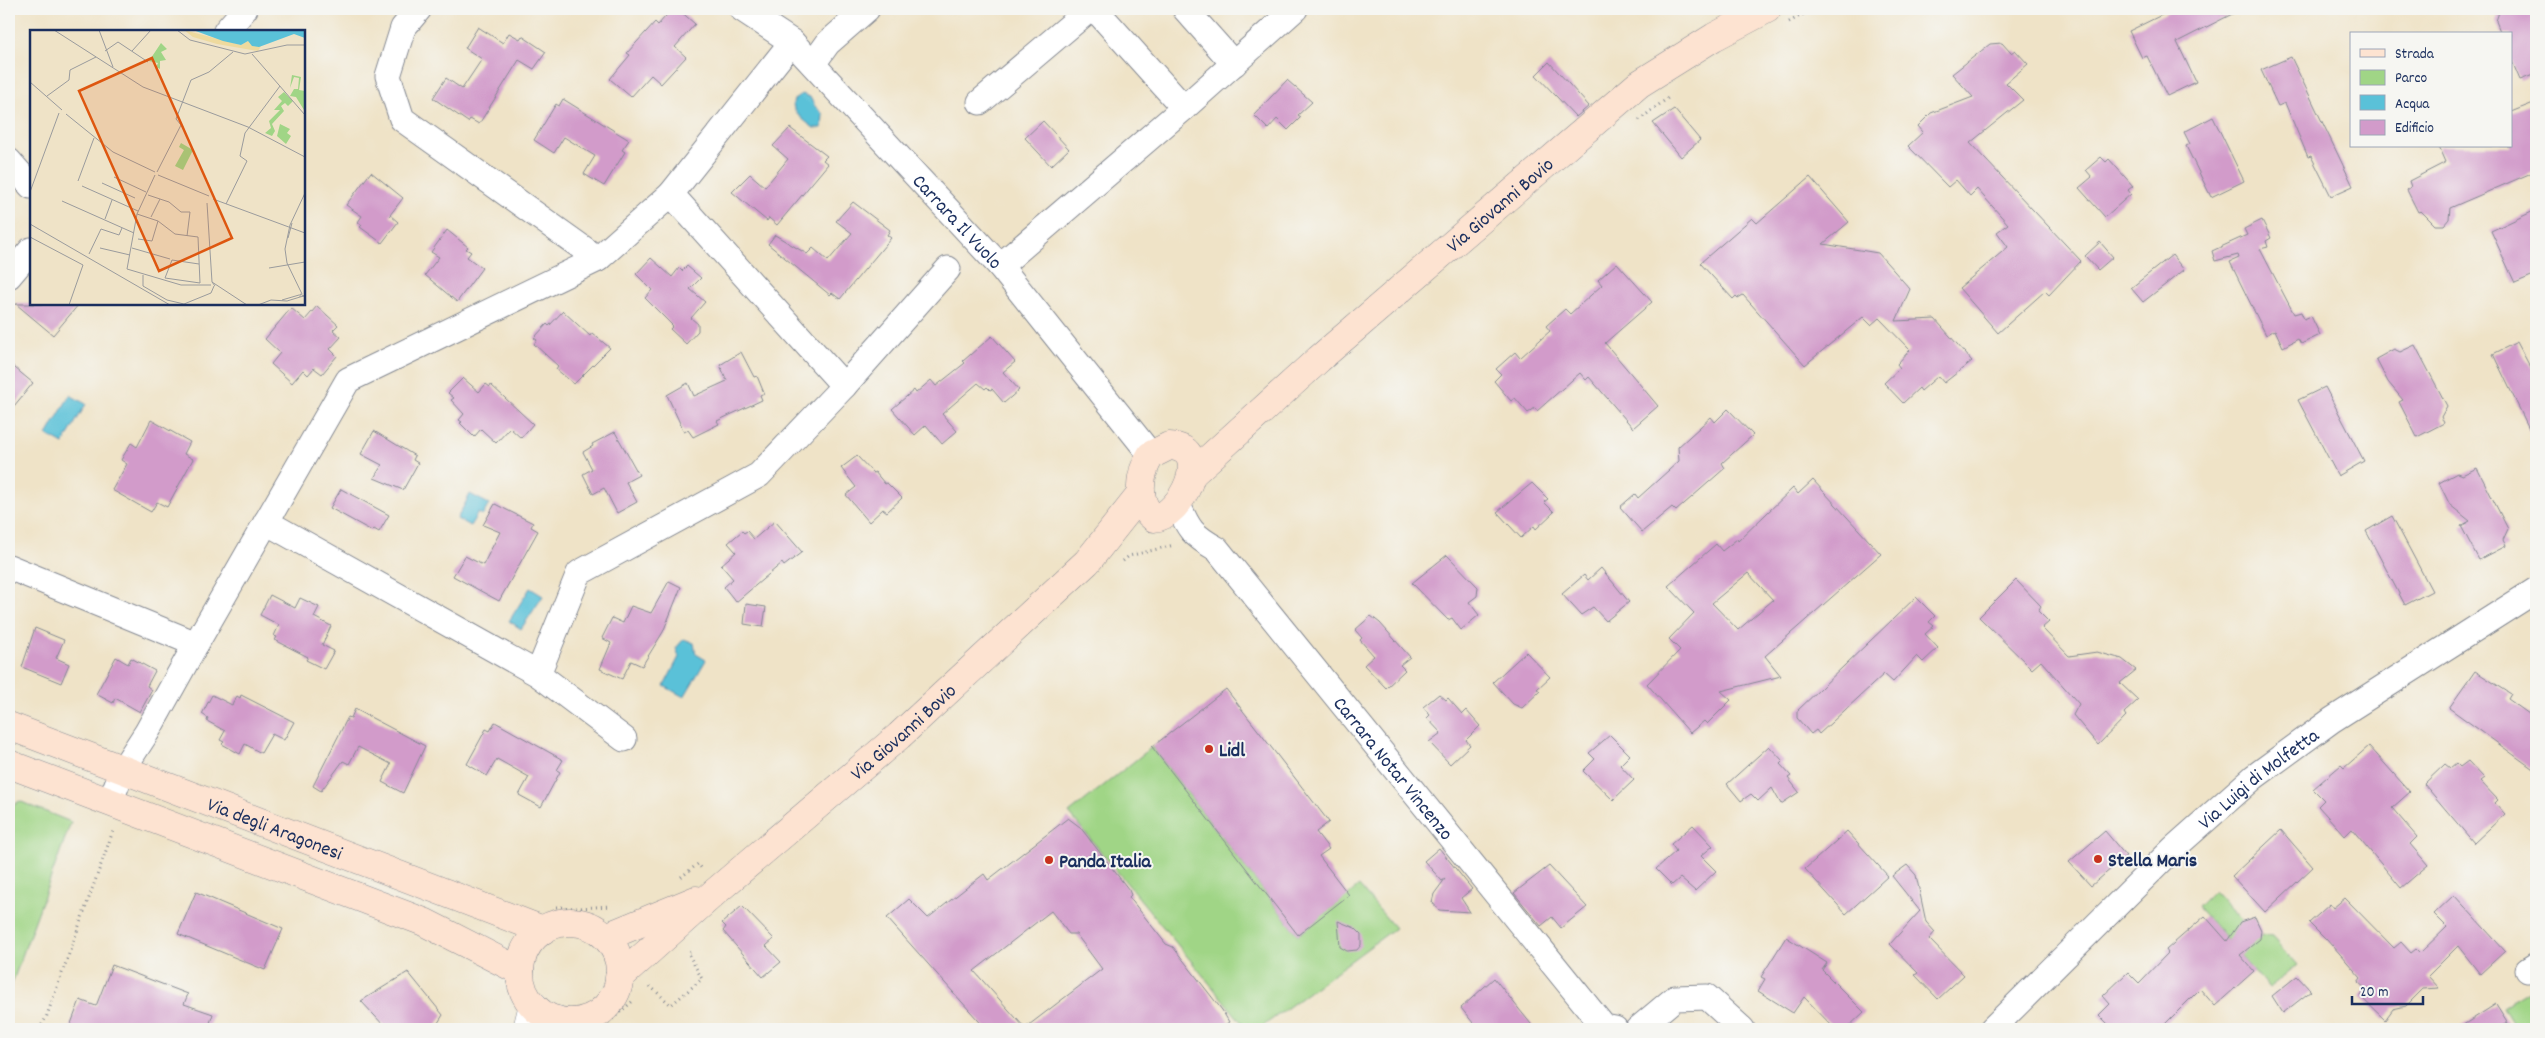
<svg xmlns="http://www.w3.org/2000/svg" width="2545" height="1038" font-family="Dekko,sans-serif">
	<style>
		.green { fill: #a0d586; stroke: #5e8272 }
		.water { fill: #5ac1d8; stroke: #3a789b }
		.building { fill: #d29bca; fill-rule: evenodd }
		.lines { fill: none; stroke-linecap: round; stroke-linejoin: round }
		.minor-casing { stroke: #858992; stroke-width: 27 }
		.tertiary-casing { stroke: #858992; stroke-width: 29 }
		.secondary-casing { stroke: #858992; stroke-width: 29 }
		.path { stroke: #858992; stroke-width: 3; stroke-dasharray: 1 4; stroke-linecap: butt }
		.minor { stroke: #fff; stroke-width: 25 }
		.tertiary { stroke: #fff; stroke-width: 28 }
		.secondary { stroke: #fde3d1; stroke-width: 28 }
		.poi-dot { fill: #c8321e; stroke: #f6f6f2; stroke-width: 2 }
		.labels { text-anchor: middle; stroke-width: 4; stroke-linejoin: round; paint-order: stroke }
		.street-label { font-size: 20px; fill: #1b2f5e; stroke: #f6f6f2 }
		.poi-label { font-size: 20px; font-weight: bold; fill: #1b2f5e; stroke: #f6f6f2; text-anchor: start }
		.inset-road { fill: none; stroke: #9a9b9d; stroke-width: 1 }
		.view { fill: #de5710; fill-opacity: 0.15; stroke: #de5710; stroke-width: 2.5 }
		.inset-edge { fill: none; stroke: #1b2f5e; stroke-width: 2.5 }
	</style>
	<rect width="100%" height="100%" fill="#f6f6f2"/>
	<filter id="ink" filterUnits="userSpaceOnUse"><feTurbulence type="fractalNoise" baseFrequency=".02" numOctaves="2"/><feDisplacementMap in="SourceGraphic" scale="10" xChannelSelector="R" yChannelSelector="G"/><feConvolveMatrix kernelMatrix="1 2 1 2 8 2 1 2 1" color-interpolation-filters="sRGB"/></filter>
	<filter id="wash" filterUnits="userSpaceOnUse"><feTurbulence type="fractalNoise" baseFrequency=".0096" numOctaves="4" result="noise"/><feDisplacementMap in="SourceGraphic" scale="20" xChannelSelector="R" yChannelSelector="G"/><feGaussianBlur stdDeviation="1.12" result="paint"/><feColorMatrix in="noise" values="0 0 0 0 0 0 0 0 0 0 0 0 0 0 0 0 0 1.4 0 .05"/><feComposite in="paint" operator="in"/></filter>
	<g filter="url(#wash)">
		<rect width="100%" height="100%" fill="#efe3c7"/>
		<g class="green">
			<path d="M1152 747 1298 935 1359 886 1395 928 1259 1029H1247L1069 813Z"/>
			<path d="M19 801 71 822 9 992V810Z"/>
			<path d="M2214 891 2259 939 2261 935 2272 937 2297 965 2269 988 2198 907Z"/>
			<path d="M2531 989 2536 997V1029H2516L2503 1006Z"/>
		</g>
		<g class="water">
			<path d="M802 94 810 97 814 105 823 114 822 128H814C804 121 780 103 802 94Z"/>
			<path d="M70 395 86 404 63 444 47 435Z"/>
			<path d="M470 494 489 504 483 515 478 513 470 526 457 519Z"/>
			<path d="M530 588 543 596 521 629 509 621Z"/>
			<path d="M684 639 694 643 696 654 706 660 684 697 664 686 679 657 676 648Z"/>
		</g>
		<g id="blocks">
			<g class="building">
				<path d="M672 9H678L695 24 675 47 686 57 661 84 651 75 631 97 610 79 630 55 627 53 655 22 658 25Z"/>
				<path d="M2174 9H2242L2177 42 2196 82 2167 96 2147 56 2142 58 2129 31Z"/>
				<path d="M2500 9H2536V74L2520 80 2511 59V34H2501L2496 21Z"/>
				<path d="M478 27 503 43 509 33 520 39 522 36 546 52 534 69 519 60 479 124 470 119 468 122 433 98 446 78 462 89 482 59 465 48Z"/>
				<path d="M2002 43 2011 53 2015 50 2028 64 2006 83 2023 100 1970 143 2081 261 2049 295 2045 291 1998 333 1959 288 2008 247 1997 232 2008 224 1977 189 1970 196 1956 180 1948 187 1908 146 1923 132 1918 126 1931 113 1973 97 1952 74 1990 44Z"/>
				<path d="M2291 57 2353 186 2331 196 2311 156 2308 157 2285 103 2278 106 2261 70Z"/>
				<path d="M1549 62 1589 106 1576 117 1536 75Z"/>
				<path d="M1287 80 1312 102 1298 115 1301 117 1288 130 1277 119 1268 129 1254 115Z"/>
				<path d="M563 99 629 140 622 150 625 152 604 186 584 174 595 156 564 137 554 153 534 140 556 104 559 106Z"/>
				<path d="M2536 102V171L2450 208 2449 219 2444 225H2435L2421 211 2418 212 2407 190 2411 187 2409 181 2446 162 2439 146H2511V112Z"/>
				<path d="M1674 109 1700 140 1681 157 1653 123Z"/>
				<path d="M2213 117 2244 181 2211 197 2186 146 2190 144 2184 132Z"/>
				<path d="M1043 121 1069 149 1051 166 1025 138Z"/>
				<path d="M790 128 827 156 823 160 828 164 777 225 769 218 767 221 732 192 750 174 765 187 788 159 773 146Z"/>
				<path d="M2101 157 2106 162 2109 159 2133 186 2128 190 2131 194 2105 217 2079 188 2092 177 2086 170Z"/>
				<path d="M371 172 403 198 390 215 398 222 382 243 360 227 362 225 358 222 362 216 346 205Z"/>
				<path d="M1810 177 1849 222 1823 244 1878 253 1910 289 1896 321 1935 319 1972 361 1944 383 1938 376 1921 391 1919 388 1903 403 1884 383 1900 368 1897 364 1910 350 1879 318 1871 325 1863 317 1805 365 1743 295 1738 298 1736 296 1733 299 1700 263 1752 218 1757 223Z"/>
				<path d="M853 202 890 230 887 235 891 238 840 299 832 293 830 295 768 244 775 235 807 254 813 248 828 261 852 233 836 221Z"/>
				<path d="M2536 210V274L2515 283 2491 231Z"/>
				<path d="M2262 220 2271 238 2266 241 2268 247 2260 249 2294 314 2301 312 2304 319 2311 316 2320 335 2301 344 2298 339 2283 347 2275 330 2266 335 2230 262 2239 258 2238 255 2215 261 2212 251 2247 235 2244 229Z"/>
				<path d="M447 230 468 247 466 249 471 252 467 257 482 268 457 302 425 275 439 257 431 252Z"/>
				<path d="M2100 242 2113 257 2098 270 2085 256Z"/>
				<path d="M2172 255 2184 270 2143 302 2131 288Z"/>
				<path d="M651 258 672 277 679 268 682 271 687 266 701 278 690 289 705 302 691 318 698 324V331L686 344 670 329 673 326 645 298 652 290 636 274Z"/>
				<path d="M1617 263 1652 302 1605 343 1658 406 1633 428 1589 377 1586 380 1580 373 1537 411 1535 408 1528 413 1515 398 1511 401 1494 381 1501 374 1496 369 1515 352 1520 358 1550 331 1546 326 1565 309 1570 314 1602 285 1598 280Z"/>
				<path d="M16 304H79L53 335Z"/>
				<path d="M317 306 338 325 333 330 341 337 330 349 337 356 322 374 314 368 308 375 303 370 292 383 271 364 280 353 265 339 291 308 305 320Z"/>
				<path d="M563 311 590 336 592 333 610 348 574 384 556 369 558 366 534 344 537 340 534 338 547 324 549 326Z"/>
				<path d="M992 336 1015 362 1003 372 1019 390 1004 403 992 389 990 390 987 387 985 389 978 383 942 414 957 431 942 444 926 425 915 435 892 409 914 390 916 393 931 380 936 386 965 363 963 361Z"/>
				<path d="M2517 342 2536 378V443L2493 354Z"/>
				<path d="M2415 345 2447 406 2441 417 2444 423 2417 437 2399 402 2403 400 2388 382 2376 359 2394 349 2400 352Z"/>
				<path d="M741 352 754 377 757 376 764 393 760 395 762 400 717 421 719 424 693 437 688 430 684 432 667 395 688 383 694 396 727 381 720 365Z"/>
				<path d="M9 363 33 383 9 412Z"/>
				<path d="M463 378 479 392 486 384 490 387 491 385 533 424 521 438 510 428 496 443 481 429 474 437 460 423 462 422 459 420 464 414 451 400 454 398 448 393Z"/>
				<path d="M2325 387 2364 461 2338 476 2298 400Z"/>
				<path d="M1728 409 1753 435 1722 463 1725 468 1676 511 1672 507 1642 532 1620 507 1635 494 1638 498 1679 461 1678 447 1711 417 1715 422Z"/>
				<path d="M151 420 190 442 184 454 193 459 167 507 157 502 151 512 112 490 127 464 121 460 131 443 137 447Z"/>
				<path d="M374 431 415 456 413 460 418 463 403 490 374 478 382 465 361 454Z"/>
				<path d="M615 432 639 475 626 482 637 502 617 513 604 488 593 494 583 474 592 469 583 452 593 446 592 444Z"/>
				<path d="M857 456 873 473 875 472 885 484 887 483 902 498 887 512 883 509 869 522 846 495 856 487 841 468Z"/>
				<path d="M2477 468 2508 529 2503 540 2506 546 2479 560 2461 526 2470 521 2450 505 2439 483 2457 473 2462 475Z"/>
				<path d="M1813 480 1881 554 1765 656 1781 676 1721 691 1731 700 1707 724 1704 721 1690 733 1647 684 1680 650 1669 639 1694 613 1668 586 1716 544 1722 551 1737 539 1738 541 1793 488 1798 494ZM1748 573 1773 600 1738 630 1712 603Z"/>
				<path d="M1532 483 1548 499 1544 502 1554 512 1536 529 1534 526 1521 538 1497 512Z"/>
				<path d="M341 489 389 515 379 532 374 529 372 531 330 508Z"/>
				<path d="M495 504 533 523 531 527 538 531 499 601 453 576 465 556 483 565 500 532 483 525Z"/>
				<path d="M2392 516 2432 591 2405 605 2366 531Z"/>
				<path d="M775 521 802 552 784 566 782 563 736 602 724 587 733 579 721 565 736 552 728 543 742 531 744 533 747 531 754 539Z"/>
				<path d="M1447 555 1478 587 1477 596 1469 602 1479 615 1461 630 1452 618 1448 620 1412 583Z"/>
				<path d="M1601 568 1629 602 1606 621 1593 607 1581 615 1562 594 1584 575 1588 580Z"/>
				<path d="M2016 580 2041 606 2038 611 2049 622 2042 628 2069 656 2097 652 2122 659 2136 670 2120 683 2138 700 2124 713 2126 716 2098 745 2073 715 2079 704 2041 661 2032 669 1979 617Z"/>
				<path d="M669 581 681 587 663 632 642 666 631 661 622 679 600 669 611 643 602 638 612 618 623 623 631 606 651 613Z"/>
				<path d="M270 595 295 608 300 598 319 607 314 617 331 626 322 645 334 651 324 669 306 660 308 657 275 640 277 637 274 636 279 625 260 615Z"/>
				<path d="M1916 597 1935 616 1929 622 1934 626 1925 634 1938 648 1923 662 1917 656 1893 682 1884 674 1819 734 1816 730 1811 734 1797 718V711Z"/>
				<path d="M746 604 766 607 763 627 744 624Z"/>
				<path d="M1371 616 1380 623 1410 657 1400 665 1405 670 1386 688 1364 665 1374 656 1360 640 1362 638 1355 630Z"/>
				<path d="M35 628 64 640 56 658 69 664 61 683 22 667Z"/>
				<path d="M1526 652 1550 677 1537 689 1540 691 1522 708 1513 704 1493 682Z"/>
				<path d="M116 657 128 664 131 658 155 671 147 686 152 690 140 712 115 698 113 703 96 694Z"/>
				<path d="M2475 671 2511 694 2508 699 2536 719V771L2449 708Z"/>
				<path d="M1226 689 1329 822 1316 832 1329 849 1319 856 1349 895 1298 935 1152 747Z"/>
				<path d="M1439 694 1446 700 1448 698 1462 714 1466 710 1480 726 1466 740 1470 745 1450 764 1429 742 1441 733 1427 718 1430 715 1423 707Z"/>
				<path d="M212 695 232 705 237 696 240 698 241 695 294 722 284 740 272 734 261 753 245 744 240 754 222 744 224 742 220 740 225 731 207 721 208 718 202 714Z"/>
				<path d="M355 709 425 746 403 793 382 782 391 764 358 747 349 764 343 761 321 791 313 786 348 717 351 718Z"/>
				<path d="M495 722 563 760 557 770 560 772 541 807 519 795 529 777 497 759 487 776 467 764 486 729 490 731Z"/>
				<path d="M1610 735 1630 755 1620 765 1634 780 1613 800 1583 771 1595 759 1589 753Z"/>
				<path d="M1769 746 1783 761 1780 764 1791 776 1788 778 1799 792 1781 804 1772 788 1758 801 1751 794 1741 801 1727 784Z"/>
				<path d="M2369 746 2410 792 2392 808 2417 837 2410 844 2428 865 2401 888 2352 829 2345 836 2318 806 2324 800 2313 789 2341 765 2344 768Z"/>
				<path d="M2468 761 2484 778 2480 781 2498 800 2495 803 2505 814 2474 843 2424 784 2445 764 2450 768 2456 763 2460 767Z"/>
				<path d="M1068 818 1080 827 1129 890 1131 895 1129 897 1166 944 1173 947 1222 1010 1229 1022 1219 1029H986L887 918 909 899 928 918 984 874 988 880ZM1051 911 1069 934H1076L1102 969 1025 1028 974 971Z"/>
				<path d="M1693 825 1713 846 1701 856 1716 871 1695 891 1680 878 1672 885 1656 869 1676 851 1671 844Z"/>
				<path d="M2281 830 2313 867 2265 912 2232 876Z"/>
				<path d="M1847 831 1888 876 1846 914 1805 869Z"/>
				<path d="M2105 831 2126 856 2091 886 2069 862Z"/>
				<path d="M1439 848 1472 889 1461 898 1470 912 1439 910 1432 902 1434 894 1445 879 1442 881 1424 861Z"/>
				<path d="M1907 865 1916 875 1926 922 1935 932 1929 939 1964 975 1938 999 1915 975 1918 973 1890 944 1920 911 1892 876Z"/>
				<path d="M1549 866 1587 907 1561 928 1552 917 1541 926 1514 893Z"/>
				<path d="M196 892 283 929 265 970 178 934Z"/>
				<path d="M2454 895 2505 951 2480 974 2458 946 2428 976 2439 988 2423 989 2406 1006 2393 1009 2385 1020 2360 996 2366 989 2358 982 2361 978 2326 938 2325 939 2309 923 2330 904 2333 908 2345 898 2394 948 2401 942 2411 953 2416 949 2420 953 2447 927 2434 914Z"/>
				<path d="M742 906 774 939 766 946 781 962 763 977 723 931 726 927 722 923Z"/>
				<path d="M2205 916 2227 941 2240 922 2255 917 2261 930 2260 939 2240 955 2254 971 2215 1006 2200 989 2160 1029H2113L2099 1015 2110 1004 2103 996 2128 972 2139 983 2168 953 2166 950Z"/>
				<path d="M1338 921 1355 928 1361 934V945L1357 950 1347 951 1340 947Z"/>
				<path d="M1786 937 1827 963 1822 970 1864 1012 1846 1029H1835L1804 997 1793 1013 1758 991 1765 979 1761 977Z"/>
				<path d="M112 965 188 994 184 1004 213 1014 208 1029H69L80 1000 96 1006Z"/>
				<path d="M408 972 443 1015 434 1029H387L361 1001Z"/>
				<path d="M2297 976 2311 991 2283 1013 2272 996Z"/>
				<path d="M1494 978 1535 1029H1478L1461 1008Z"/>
				<path d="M2496 1004 2508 1023 2497 1029H2457Z"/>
			</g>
		</g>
	</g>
	<g filter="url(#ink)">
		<use href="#blocks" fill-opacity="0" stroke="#858992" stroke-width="1"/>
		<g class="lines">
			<defs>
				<g id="minor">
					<path id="s1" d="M742 9 792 42 1000 266 1151 455"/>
					<path d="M1095 9 1184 108"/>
					<path d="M1185 9 1234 64"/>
					<path d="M226 31 245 9"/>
					<path d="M813 64 828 43 867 9"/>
					<path d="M980 102 1090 9"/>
					<path d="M9 161 31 186"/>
					<path d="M671 194 844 386"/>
					<path d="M598 259 671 194 792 42"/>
					<path d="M1000 266 1184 108 1295 9"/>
					<path d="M9 276 31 250"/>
					<path id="s2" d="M1177 502C1188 529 1192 535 1217 549L1604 1027 1615 1029"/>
					<path d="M266 522 538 674 579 573 759 475 844 386 948 269"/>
					<path d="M9 567 196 644 348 380 598 259 402 119 388 76 403 28 419 9"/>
					<path d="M538 674 624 739"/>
					<path d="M110 802 123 769 147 732 196 644"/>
					<path d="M2528 970 2536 965"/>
					<path d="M1638 1029 1675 998 1707 997 1742 1029"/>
					<path id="s3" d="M1992 1029 2174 848 2254 777 2332 720 2536 590"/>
				</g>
				<g id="tertiary">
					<path d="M527 1029 533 1005"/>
					<path d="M550 1029 557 1020"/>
				</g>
				<g id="secondary">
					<path d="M1169 446C1216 448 1180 517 1154 518 1135 504 1139 473 1151 455Z"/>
					<path id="s4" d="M1192 474 1319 359 1639 84 1714 37 1767 9"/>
					<path id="s5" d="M9 726 543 930"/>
					<path d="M9 764 424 922 520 971"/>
					<circle cx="570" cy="972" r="50"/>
					<path d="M606 937 696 900"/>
					<path id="s6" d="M619 978 714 893 899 736 1087 562 1141 494"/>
				</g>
			</defs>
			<use href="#minor" class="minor-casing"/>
			<use href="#tertiary" class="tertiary-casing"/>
			<use href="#secondary" class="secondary-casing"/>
			<g class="path">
				<path d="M1789 22 1813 9"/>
				<path d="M1639 120 1668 98"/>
				<path d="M1123 561 1129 556 1174 545"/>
				<path d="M681 877 698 864 703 870"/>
				<path d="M556 907 578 908 610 906"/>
				<path d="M650 986 671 1005 702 979 688 953 690 952"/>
				<path d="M39 1029 46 1018 113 831"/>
				<path d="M601 1029 634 1000"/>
			</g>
			<use href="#minor" class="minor"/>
			<use href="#tertiary" class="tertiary"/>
			<use href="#secondary" class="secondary"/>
		</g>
	</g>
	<g class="poi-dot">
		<circle cx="1209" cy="749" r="5"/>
		<circle cx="2098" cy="859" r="5"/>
		<circle cx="1049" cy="860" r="5"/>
	</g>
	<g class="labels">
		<g class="street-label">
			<text dy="7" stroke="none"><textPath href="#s4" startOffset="409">Via Giovanni Bovio</textPath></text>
			<text dy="7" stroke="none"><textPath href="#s1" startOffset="304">Carrara Il Vuolo</textPath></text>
			<text dy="7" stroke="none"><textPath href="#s6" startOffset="376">Via Giovanni Bovio</textPath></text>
			<text dy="7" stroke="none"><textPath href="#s2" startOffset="345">Carrara Notar Vincenzo</textPath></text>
			<text dy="7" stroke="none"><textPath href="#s3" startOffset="366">Via Luigi di Molfetta</textPath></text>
			<text dy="7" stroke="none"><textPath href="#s5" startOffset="285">Via degli Aragonesi</textPath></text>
		</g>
		<g class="poi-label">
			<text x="1219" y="756">Lidl</text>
			<text x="2108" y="866">Stella Maris</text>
			<text x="1059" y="867">Panda Italia</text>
		</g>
	</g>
	<g transform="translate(30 30)">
		<rect width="275" height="275" fill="#efe3c7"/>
		<path d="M131 13 137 19 131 22 136 30 130 31V39L126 37 128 33 119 31ZM262 45 271 47 269 60 275 61 274 80 266 67 260 66 264 59H268L269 48 264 47 260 58ZM254 62 263 71 258 76 255 73 251 76 254 81 242 94 245 101 242 106 235 103 241 98 239 91 250 80H244L252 71 248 67ZM250 94 260 99 257 103 261 106 256 114 247 106ZM151 113 163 120 153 140 145 136 154 120 149 117Z" fill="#a0d586"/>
		<path d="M154 0 211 15 218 11 231 16 228 21 187 14 163 7Z" fill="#eeda9e"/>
		<path d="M163 0H275V8L264 4 229 17 222 16 218 11 211 15 193 11Z" fill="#5ac1d8"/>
		<path class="inset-road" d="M24 0 113 57 218 97 275 127M69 0 83 37M147 0 160 10 215 24 257 15H275M75 21 88 12 118 32M102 21 121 0M222 24 275 85M0 52 32 80M17 66 39 50 40 40 66 27M36 84 83 122 125 142M127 142 151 95 146 89 161 50 179 42 203 22M125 145 107 184 97 239 151 255H181M128 145 179 166M84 147 116 162M48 151 64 108M72 153 105 168M52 156 108 181M0 162 29 83M118 165 139 172 151 182H160L157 206M183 169 275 203M32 171 104 203M177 173 182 252M196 174 217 131 210 126 215 103 250 56M107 184 128 191M121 187 130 169M75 189 82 170M0 194 140 275M0 207 53 235 39 275M258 208 262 193M108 209 122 211 128 191 145 204 168 207 170 253 135 248 142 230 169 234M70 218 100 225M102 218 140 229M59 224 71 199 89 205 92 198M239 238 275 232M113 245V256L137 270 154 274 181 263 184 256M185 256 182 252 217 275M272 264 257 233 255 219 260 195 275 163M252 270 269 265M228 275 241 270 257 271 270 267V264L274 266 270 267"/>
		<path class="view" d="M122 28 202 208 129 241 49 61Z"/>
		<rect width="275" height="275" class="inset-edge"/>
	</g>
	<rect width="2545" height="1038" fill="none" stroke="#f6f6f2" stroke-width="30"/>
	<rect x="2350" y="32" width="162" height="115" fill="#f6f6f2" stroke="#9ea6b7"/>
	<rect x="2360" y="49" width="25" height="8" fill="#fde3d1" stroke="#9ea6b7"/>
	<text x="2395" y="58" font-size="15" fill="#1b2f5e">Strada</text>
	<rect x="2360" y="70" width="25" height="15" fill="#a0d586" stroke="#9ea6b7"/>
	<text x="2395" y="82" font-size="15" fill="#1b2f5e">Parco</text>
	<rect x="2360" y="95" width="25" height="15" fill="#5ac1d8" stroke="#9ea6b7"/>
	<text x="2395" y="108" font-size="15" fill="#1b2f5e">Acqua</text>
	<rect x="2360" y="120" width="25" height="15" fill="#d29bca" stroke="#9ea6b7"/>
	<text x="2395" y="132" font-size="15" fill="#1b2f5e">Edificio</text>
	<path d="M2352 996v8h71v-8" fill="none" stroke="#1b2f5e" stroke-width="2.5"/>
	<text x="2360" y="996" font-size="15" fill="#1b2f5e" stroke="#f6f6f2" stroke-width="4" paint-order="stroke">20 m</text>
</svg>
